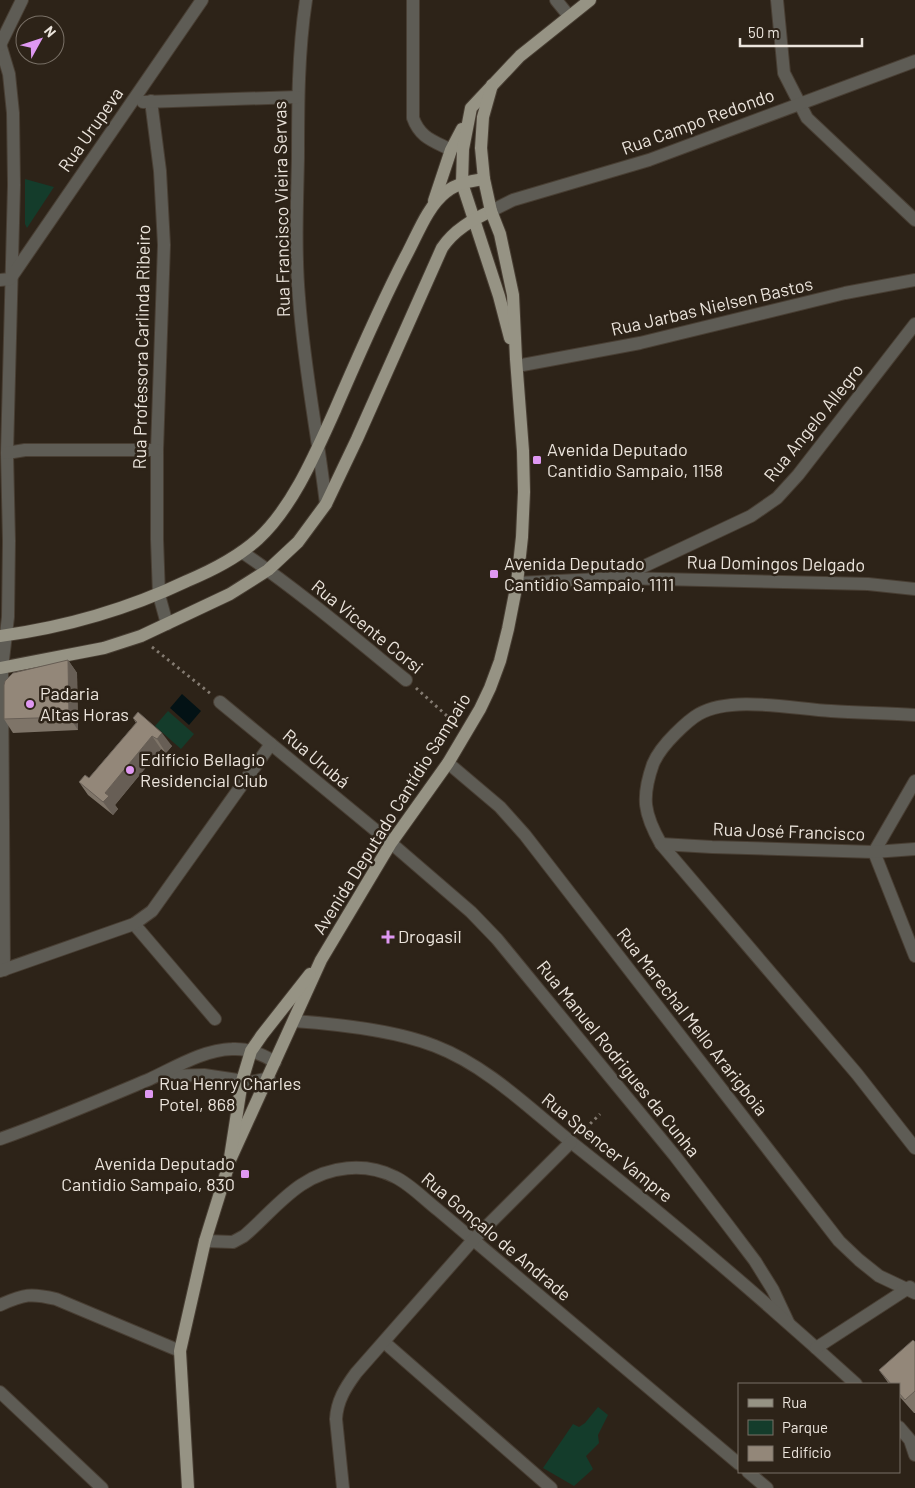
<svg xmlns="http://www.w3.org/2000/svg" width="915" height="1488" font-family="Barlow,sans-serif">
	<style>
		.green { fill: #143c2b }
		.water { fill: #031215 }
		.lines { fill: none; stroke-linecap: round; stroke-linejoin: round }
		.minor-casing { stroke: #483e33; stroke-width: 14 }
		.major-casing { stroke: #483e33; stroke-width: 14 }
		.path { stroke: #837a70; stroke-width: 3; stroke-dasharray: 2.5 4; stroke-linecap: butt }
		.minor { stroke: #5e5c55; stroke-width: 12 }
		.major { stroke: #969384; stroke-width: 12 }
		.wall { fill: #7e7468 }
		.shaded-wall { fill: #675e55 }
		.building { fill: #938779; stroke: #675e55 }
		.poi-dot { fill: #df98f2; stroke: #2d2318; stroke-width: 2 }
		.labels { text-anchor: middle; stroke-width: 5; stroke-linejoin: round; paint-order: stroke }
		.street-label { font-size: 18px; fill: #ebe4dc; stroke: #2d2318 }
		.poi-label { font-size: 18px; fill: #ebe4dc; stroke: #2d2318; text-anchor: start }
	</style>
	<rect width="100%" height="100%" fill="#2d2318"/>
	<g class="green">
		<path d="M25 179 54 187 27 228 25 224Z"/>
		<path d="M168 711 194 734 181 749 155 726Z"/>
		<path d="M598 1407 608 1415 598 1435 599 1443 586 1456 593 1469 574 1486 543 1468 573 1424 579 1427 585 1423Z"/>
	</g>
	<path class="water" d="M182 694 201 711 189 725 170 708Z"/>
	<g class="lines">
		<defs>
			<g id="minor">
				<path d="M306 0C298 52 298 106 298 158 297 205 295 252 299 298 304 368 318 436 326 504"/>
				<path d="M413 0V118C420 138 434 141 451 150"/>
				<path d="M556 0 569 16"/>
				<path d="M777 0 784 73 807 118 915 220"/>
				<path d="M0 44 9 74 13 113 14 185 7 453 9 541 8 617 2 668 4 970"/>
				<path d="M0 45 22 0"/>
				<path d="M151 101 160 171 164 245 157 450V539L159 595 167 624"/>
				<path d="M143 102 298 97"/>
				<path d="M491 211 513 200 649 160 915 61"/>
				<path d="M0 280 10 279 202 0"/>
				<path d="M517 366 640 343 845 293 915 280"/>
				<path d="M7 453 25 450H157"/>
				<path d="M242 552C299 591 352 636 406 680"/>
				<path d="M619 578 751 516 777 498 798 475 915 324"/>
				<path d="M517 583 619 578 868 584 915 589"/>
				<path d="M220 702 391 843 471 912 497 939 675 1156 727 1224 755 1261 773 1290 788 1322"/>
				<path d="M915 715C887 713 859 713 831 711 793 709 732 695 699 714 690 719 682 727 675 734 666 743 658 752 653 764 641 798 644 814 661 844L857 1074 915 1148"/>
				<path d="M448 763 500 807 525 835 839 1241 859 1260 879 1276 915 1293"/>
				<path d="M915 781 874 852 915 956"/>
				<path d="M661 844 712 847 874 852 915 849"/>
				<path d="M134 924 215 1019"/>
				<path d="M0 971 134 924 152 911 271 744"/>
				<path d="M294 1021C336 1024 397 1031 435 1046 487 1066 529 1108 571 1142 669 1219 764 1300 856 1384"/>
				<path d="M162 1076 204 1075 251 1082 269 1078"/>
				<path d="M0 1139C51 1121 100 1100 150 1079 176 1067 203 1050 232 1049 248 1048 262 1054 275 1062"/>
				<path d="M205 1241 233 1242 244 1236C263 1220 280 1199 301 1185 329 1166 365 1162 395 1177 410 1184 425 1200 438 1210L739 1464"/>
				<path d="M0 1305C24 1294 31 1293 56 1299L180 1351"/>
				<path d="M384 1342 551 1488"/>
				<path d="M816 1348 910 1287"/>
				<path d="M0 1392 102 1488"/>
				<path d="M899 1427 910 1440 915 1455"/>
				<path d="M748 1472 767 1488"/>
				<path d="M343 1488 336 1419C337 1401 345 1388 356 1373L473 1240 571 1142"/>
			</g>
			<g id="major">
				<path d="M434 201 451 150 462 129"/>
				<path d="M510 338 499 296 462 183 463 149 471 108 520 56 590 0"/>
				<path d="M0 636C67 627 126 610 187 581 213 570 237 558 258 539 293 507 316 452 335 410 358 357 381 303 408 252 418 233 428 206 446 192 457 183 471 181 484 179"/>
				<path d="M0 668 104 648 141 636 230 594 268 570 298 542 326 504 357 439 442 248C454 230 472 220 491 211"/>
				<path d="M230 1160 321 960 391 843 448 763 480 709 490 688 500 661 508 629 517 583 522 537 524 492 523 451 516 359 513 295 500 234 491 211 484 179 481 148 483 117 492 85"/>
				<path d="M188 1488 180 1351 205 1241 229 1164 242 1081 251 1051 262 1035 310 974"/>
			</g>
		</defs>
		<use href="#minor" class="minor-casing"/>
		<use href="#major" class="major-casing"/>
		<g class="path">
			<path d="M152 647 211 694"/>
			<path d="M416 688 456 724"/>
			<path d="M581 1133 600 1114"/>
		</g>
		<use href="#minor" class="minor"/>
		<use href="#major" class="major"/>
	</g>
	<g class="wall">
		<path d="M68 660 77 673 78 730 13 733 4 719Z"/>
		<path d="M133 718 172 746 166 753 161 749 115 805 118 809 113 815 88 795 79 782 89 778 136 723Z"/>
		<path d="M915 1342V1413H914L899 1396V1384H889L879 1370Z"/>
	</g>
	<g class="shaded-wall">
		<path d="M68 660 77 673 78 730 69 717Z"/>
		<path d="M162 733 172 746 166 753 157 739Z"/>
		<path d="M152 736 161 749 115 805 118 809 113 815 103 802 105 793Z"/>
	</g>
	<g class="building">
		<path d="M68 660 69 717 4 719V685L5 681 13 673Z"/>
		<path d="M138 712 162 733 157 739 152 736 105 793 109 796 103 802 79 782 85 775 89 778 137 722 133 718Z"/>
		<path d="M913 1340 915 1342V1391L905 1400 899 1393V1384H891L879 1370Z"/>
	</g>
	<g class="poi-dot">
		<rect x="532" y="455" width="10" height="10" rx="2.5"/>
		<rect x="489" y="569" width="10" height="10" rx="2.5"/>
		<circle cx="30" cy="704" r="5"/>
		<circle cx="130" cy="770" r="5"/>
		<path d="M385.5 929.5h5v5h5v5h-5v5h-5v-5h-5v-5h5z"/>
		<rect x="144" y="1089" width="10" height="10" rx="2.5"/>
		<rect x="240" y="1169" width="10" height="10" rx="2.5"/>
	</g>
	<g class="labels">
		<g class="street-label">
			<text transform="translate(698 122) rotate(-20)" y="6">Rua Campo Redondo</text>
			<text transform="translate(91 130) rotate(-55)" y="6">Rua Urupeva</text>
			<text transform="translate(282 209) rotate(-91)" y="6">Rua Francisco Vieira Servas</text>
			<text transform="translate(712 307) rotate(-13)" y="6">Rua Jarbas Nielsen Bastos</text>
			<text transform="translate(142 347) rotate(-89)" y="6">Rua Professora Carlinda Ribeiro</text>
			<text transform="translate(814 423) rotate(-51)" y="6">Rua Angelo Allegro</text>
			<text transform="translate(776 564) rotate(1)" y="6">Rua Domingos Delgado</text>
			<text transform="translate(367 627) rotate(39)" y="6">Rua Vicente Corsi</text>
			<text transform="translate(316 759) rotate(40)" y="6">Rua Urubá</text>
			<text transform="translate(392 814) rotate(-58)" y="6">Avenida Deputado Cantídio Sampaio</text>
			<text transform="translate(789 832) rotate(2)" y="6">Rua José Francisco</text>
			<text transform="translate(692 1022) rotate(52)" y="6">Rua Marechal Mello Ararigboia</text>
			<text transform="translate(618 1059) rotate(51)" y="6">Rua Manuel Rodrigues da Cunha</text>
			<text transform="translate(607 1148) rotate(39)" y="6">Rua Spencer Vampre</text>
			<text transform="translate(496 1237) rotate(40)" y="6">Rua Gonçalo de Andrade</text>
		</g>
		<g class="poi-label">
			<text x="547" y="456">Avenida Deputado<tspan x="547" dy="21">Cantidio Sampaio, 1158</tspan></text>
			<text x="504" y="570">Avenida Deputado<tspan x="504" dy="21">Cantidio Sampaio, 1111</tspan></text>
			<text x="40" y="700">Padaria<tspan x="40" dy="21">Altas Horas</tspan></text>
			<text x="140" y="766">Edifício Bellagio<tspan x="140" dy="21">Residencial Club</tspan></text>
			<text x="398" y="943">Drogasil</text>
			<text x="159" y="1090">Rua Henry Charles<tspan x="159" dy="21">Potel, 868</tspan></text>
			<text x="235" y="1170" text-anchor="end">Avenida Deputado<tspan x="235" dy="21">Cantidio Sampaio, 830</tspan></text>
		</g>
	</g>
	<rect x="738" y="1383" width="162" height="90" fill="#2d2318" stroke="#797066"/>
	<rect x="748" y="1399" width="25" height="8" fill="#969384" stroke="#797066"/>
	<text x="782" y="1408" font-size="15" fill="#ebe4dc">Rua</text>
	<rect x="748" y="1420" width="25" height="15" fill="#143c2b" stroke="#797066"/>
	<text x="782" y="1433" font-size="15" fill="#ebe4dc">Parque</text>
	<rect x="748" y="1446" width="25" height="15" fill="#938779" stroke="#797066"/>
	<text x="782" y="1458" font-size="15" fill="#ebe4dc">Edifício</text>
	<g transform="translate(40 40) rotate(50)"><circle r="24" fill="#2d2318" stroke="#797066"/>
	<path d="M0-4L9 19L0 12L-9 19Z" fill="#df98f2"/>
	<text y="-8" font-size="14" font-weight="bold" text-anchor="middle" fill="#ebe4dc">N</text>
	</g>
	<path d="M740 38v8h122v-8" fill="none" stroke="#ebe4dc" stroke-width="2.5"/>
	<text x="748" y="38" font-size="15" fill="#ebe4dc" stroke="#2d2318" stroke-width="4" paint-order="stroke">50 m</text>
</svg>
